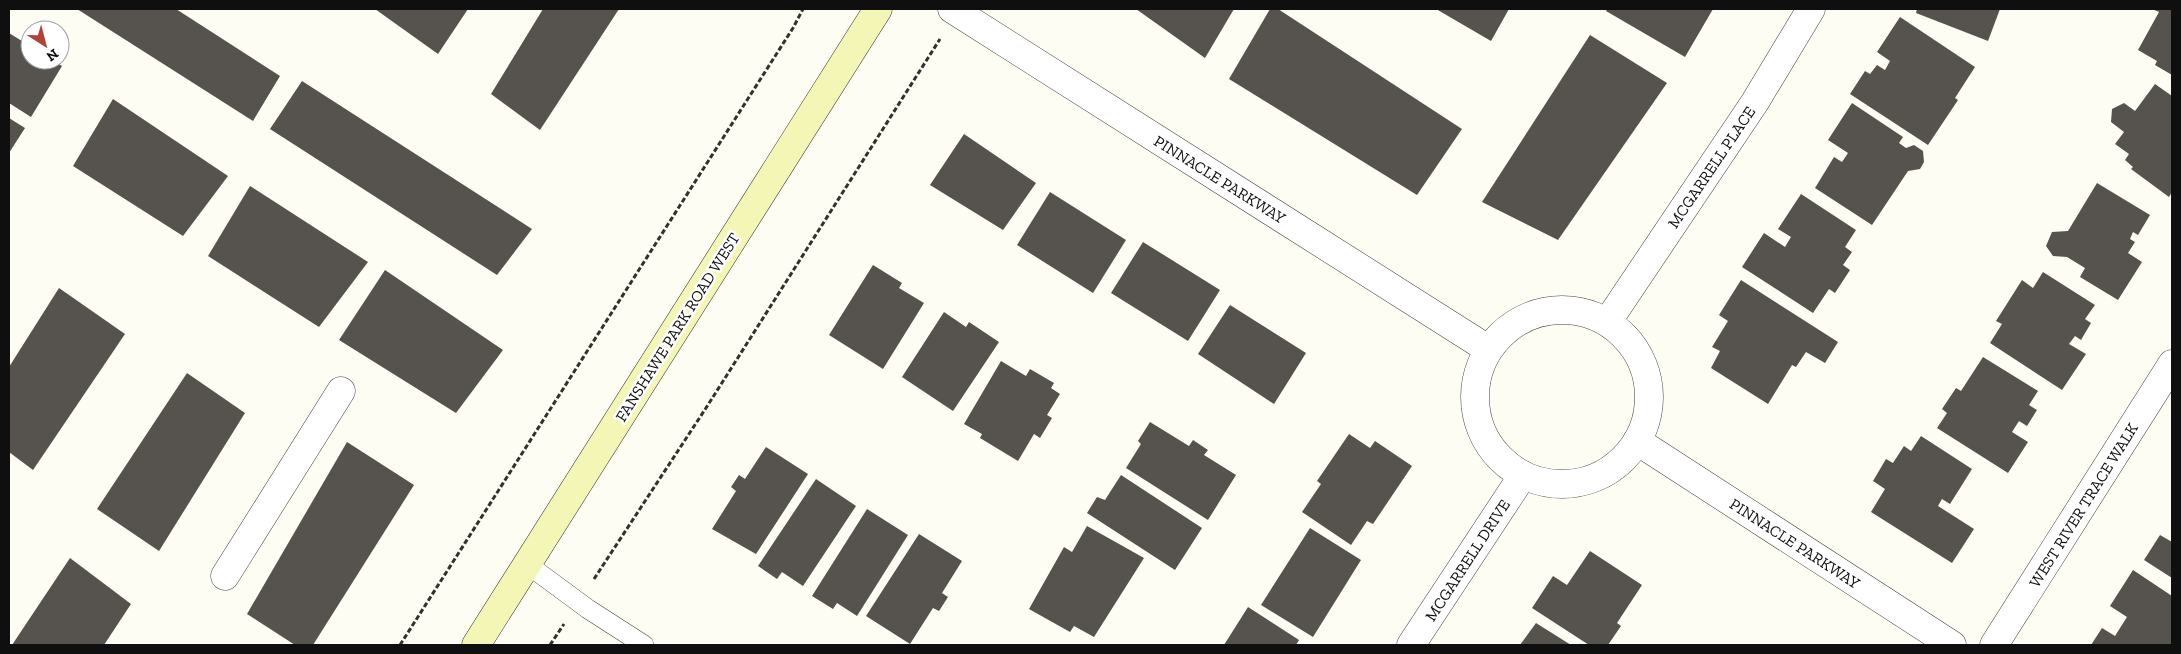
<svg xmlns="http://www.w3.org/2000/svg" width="2181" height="654" font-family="'Zilla Slab',serif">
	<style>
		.building { fill: #56524d }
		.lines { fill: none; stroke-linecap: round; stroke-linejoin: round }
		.service-casing { stroke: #424242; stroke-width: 20 }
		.minor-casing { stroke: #424242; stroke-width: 29 }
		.tertiary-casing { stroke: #424242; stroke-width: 29 }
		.secondary-casing { stroke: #313131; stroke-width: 29 }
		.path { stroke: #313131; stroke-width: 3; stroke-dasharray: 5 2.5; stroke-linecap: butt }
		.service { stroke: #fff; stroke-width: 19 }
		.minor { stroke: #fff; stroke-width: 28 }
		.tertiary { stroke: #fff; stroke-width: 28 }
		.secondary { stroke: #f3f6b5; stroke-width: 28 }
		.labels { text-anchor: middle; stroke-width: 5; stroke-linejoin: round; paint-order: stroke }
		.street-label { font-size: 16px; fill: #0f0f0f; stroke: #fff }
	</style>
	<rect width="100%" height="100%" fill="#fdfdf3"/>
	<g class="building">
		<path d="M77 9H176L280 76 253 121Z"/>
		<path d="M375 9H468L438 54Z"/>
		<path d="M543 9H619L540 130 491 94Z"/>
		<path d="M1136 9H1234L1205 58Z"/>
		<path d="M1270 9H1278L1462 129 1417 195 1229 79Z"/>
		<path d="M1436 9H1509L1491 41Z"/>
		<path d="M1607 9H1713L1685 57 1606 11Z"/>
		<path d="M1917 9H2000L1988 41 1916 13Z"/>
		<path d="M2152 9H2172V75L2155 65 2157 61 2138 50 2159 12Z"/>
		<path d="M1900 17 1975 67 1955 98 1958 100 1928 145 1850 94 1865 71 1870 74 1877 65 1885 70 1890 61 1877 52Z"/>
		<path d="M9 33 30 46V60H52L62 66 31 117 9 103Z"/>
		<path d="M1590 35 1667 83 1558 240 1482 202Z"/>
		<path d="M302 81 532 229 497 275 270 129Z"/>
		<path d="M2155 84 2172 96V192L2169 197 2131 169 2133 167 2125 160 2129 154 2115 144 2124 132 2111 122 2112 109 2124 103 2135 111Z"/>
		<path d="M113 99 228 176 183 236 73 166Z"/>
		<path d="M1852 103 1903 137 1899 143 1906 148 1914 145 1923 151 1924 162 1920 169 1908 171 1872 225 1815 188 1834 157 1842 162 1848 153 1828 140Z"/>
		<path d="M9 118 25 128 9 153Z"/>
		<path d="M964 134 1036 183 1003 230 930 185Z"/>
		<path d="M2097 183 2150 215 2138 235 2133 232 2130 239 2135 242 2128 253 2142 262 2118 300 2080 277 2085 268 2067 257 2053 256 2046 246 2052 232 2068 231Z"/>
		<path d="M250 186 368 262 319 327 208 256Z"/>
		<path d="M1050 192 1126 240 1093 293 1017 245Z"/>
		<path d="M1801 194 1856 230 1845 247 1852 252 1843 265 1850 270 1835 293 1829 289 1813 313 1742 267 1764 233 1785 247 1791 237 1778 229Z"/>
		<path d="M1143 242 1220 290 1188 341 1111 293Z"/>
		<path d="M873 265 902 283 899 288 924 303 883 369 829 335Z"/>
		<path d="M385 270 503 350 456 413 339 340Z"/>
		<path d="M2043 272 2095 305 2085 319 2091 323 2081 340 2075 336 2069 344 2086 354 2062 390 1990 343 2002 324 1996 321 2022 280 2033 288Z"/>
		<path d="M1741 280 1838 342 1825 363 1806 352 1796 367 1792 365 1768 404 1711 368 1720 351 1712 347 1728 321 1719 315Z"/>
		<path d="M59 288 125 334 33 470 9 452V367Z"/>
		<path d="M1230 305 1306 353 1274 404 1198 354Z"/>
		<path d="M944 312 966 327 969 322 999 342 953 411 902 377Z"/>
		<path d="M1983 357 2038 391 2029 405 2037 410 2027 426 2019 421 2012 432 2028 442 2008 473 1937 428 1947 413 1942 409 1956 388 1961 391Z"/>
		<path d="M1001 361 1026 376 1030 369 1054 383 1051 388 1060 394 1047 415 1052 418 1040 438 1034 434 1018 461 980 438 982 434 964 424Z"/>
		<path d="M187 373 245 413 159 551 97 509Z"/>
		<path d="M1150 422 1189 446 1193 440 1208 450 1204 455 1236 475 1208 520 1126 468 1141 444 1138 441Z"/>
		<path d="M1349 434 1370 448 1375 441 1412 466 1373 524 1367 521 1351 545 1302 512 1321 484 1317 481Z"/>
		<path d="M1921 436 1972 469 1950 504 1942 499 1938 506 1974 529 1952 563 1871 512 1885 489 1873 481 1886 459 1893 463 1904 446 1911 451Z"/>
		<path d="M347 442 414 485 313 645H295L247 614Z"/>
		<path d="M766 447 808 474 756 554 712 529 736 491 731 487 739 475 745 479Z"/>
		<path d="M1121 475 1202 528 1175 570 1087 513 1097 497 1105 500Z"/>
		<path d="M816 479 856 506 803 586 782 572 777 579 758 566Z"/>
		<path d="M867 509 908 535 857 616 837 603 833 609 812 596Z"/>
		<path d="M1087 526 1144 558 1094 637 1074 626 1070 632 1029 609 1064 547 1072 552Z"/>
		<path d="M1310 528 1361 560 1313 637 1261 605Z"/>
		<path d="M919 534 962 561 942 593 948 597 939 611 933 608 910 644 866 616Z"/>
		<path d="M2160 535 2172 542V578L2144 560Z"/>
		<path d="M1590 551 1642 585 1617 623 1621 626 1608 645H1589L1532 608 1553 576 1567 585Z"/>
		<path d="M70 558 131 604 104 645H12Z"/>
		<path d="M2133 570 2172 596V645H2091L2102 628 2115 636 2127 617 2110 606Z"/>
		<path d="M1248 607 1299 640 1296 645H1224Z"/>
		<path d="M1536 623 1571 645H1520Z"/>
	</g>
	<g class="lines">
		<defs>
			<path id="service" d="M527 564 588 609 644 645"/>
			<g id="minor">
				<path d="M1608 321 1755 102 1811 9"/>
				<path d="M225 576 341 391"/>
				<path d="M1411 645 1523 475"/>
				<path d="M1994 645 2172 364"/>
			</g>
			<g id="tertiary">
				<path d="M952 9 1488 349"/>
				<circle cx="1562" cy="397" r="87"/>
				<path d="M1637 441 1952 645"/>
			</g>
			<path id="secondary" d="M476 645 878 9"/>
		</defs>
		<use href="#service" class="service-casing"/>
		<use href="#minor" class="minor-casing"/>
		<use href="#tertiary" class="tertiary-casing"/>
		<use href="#secondary" class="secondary-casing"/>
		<g class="path">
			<path d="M594 579 706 408 940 39"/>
			<path d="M400 645 793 28 803 9"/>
			<path d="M550 645 564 624"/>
		</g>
		<use href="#service" class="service"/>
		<use href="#minor" class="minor"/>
		<use href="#tertiary" class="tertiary"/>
		<use href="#secondary" class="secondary"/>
	</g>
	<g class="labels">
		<g class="street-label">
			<text transform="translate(1711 167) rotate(-56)" y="6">MCGARRELL PLACE</text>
			<text transform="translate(1220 179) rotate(32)" y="6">PINNACLE PARKWAY</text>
			<text transform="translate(677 327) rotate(-58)" y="6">FANSHAWE PARK ROAD WEST</text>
			<text transform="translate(2083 505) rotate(-58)" y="6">WEST RIVER TRACE WALK</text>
			<text transform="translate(1795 543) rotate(33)" y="6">PINNACLE PARKWAY</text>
			<text transform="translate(1467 560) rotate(-57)" y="6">MCGARRELL DRIVE</text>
		</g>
	</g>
	<rect width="2181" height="654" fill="none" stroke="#0f0f0f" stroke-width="20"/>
	<g transform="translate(45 45) rotate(144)"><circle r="24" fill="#ffffff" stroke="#9f9f9f"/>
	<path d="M0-4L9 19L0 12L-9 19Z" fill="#b04336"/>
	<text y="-8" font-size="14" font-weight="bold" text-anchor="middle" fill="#0f0f0f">N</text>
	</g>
</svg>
